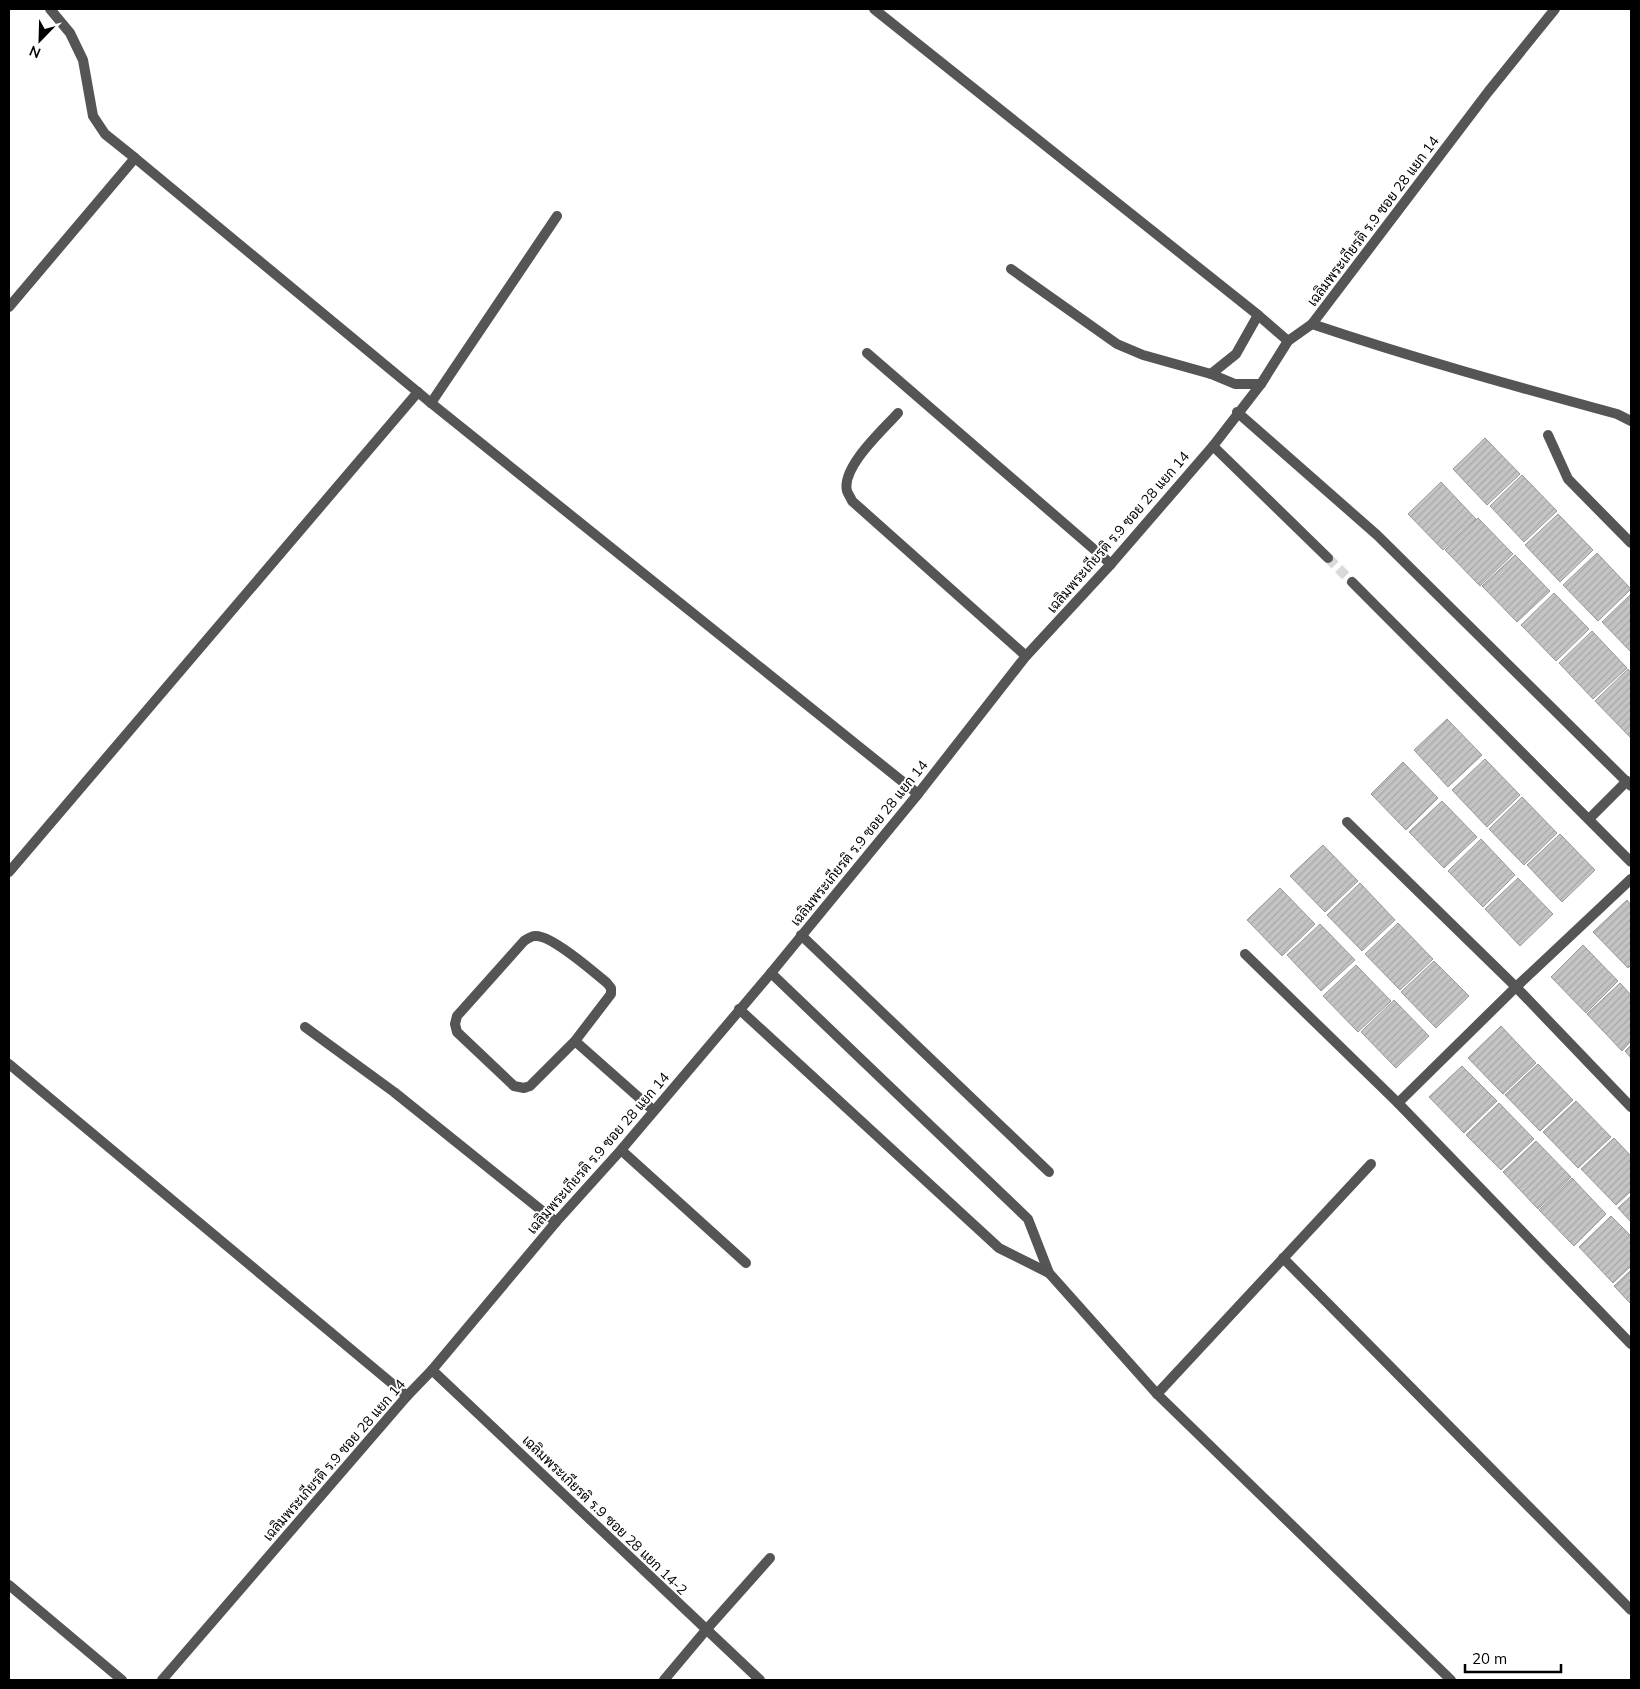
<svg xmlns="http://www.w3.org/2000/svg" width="1640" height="1689" font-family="Mulish,Sarabun,sans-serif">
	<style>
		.building { fill: url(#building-hatch); stroke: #999 }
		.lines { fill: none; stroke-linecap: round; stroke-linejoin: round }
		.minor-tunnel { stroke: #d9d9d9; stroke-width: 10; stroke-dasharray: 10 5; stroke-linecap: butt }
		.service { stroke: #555; stroke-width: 10 }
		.minor { stroke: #555; stroke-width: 10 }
		.tertiary { stroke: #555; stroke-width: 10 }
		.labels { text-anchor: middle; stroke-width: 4; stroke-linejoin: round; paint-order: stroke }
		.street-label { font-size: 14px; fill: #000; stroke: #fff }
	</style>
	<defs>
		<pattern id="building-hatch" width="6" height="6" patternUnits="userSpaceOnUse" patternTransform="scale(1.25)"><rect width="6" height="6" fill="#c4c4c4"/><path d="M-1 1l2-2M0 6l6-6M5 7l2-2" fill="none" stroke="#a7a7a7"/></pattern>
	</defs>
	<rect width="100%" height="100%" fill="#fff"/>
	<g class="building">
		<path d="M1485 438 1520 474 1487 505 1453 469Z"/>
		<path d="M1522 475 1557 511 1524 542 1490 506Z"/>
		<path d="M1441 482 1476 519 1443 550 1408 514Z"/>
		<path d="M1558 514 1593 550 1560 582 1525 545Z"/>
		<path d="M1478 518 1513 554 1480 586 1445 550Z"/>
		<path d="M1597 553 1631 589 1598 621 1563 585Z"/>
		<path d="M1515 555 1550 591 1517 622 1482 586Z"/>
		<path d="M1554 593 1589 629 1556 661 1521 625Z"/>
		<path d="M1631 594V652L1602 622Z"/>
		<path d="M1592 631 1627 668 1593 699 1559 663Z"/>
		<path d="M1628 669 1631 673V736L1630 737 1595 701Z"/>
		<path d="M1447 719 1482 755 1448 787 1414 750Z"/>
		<path d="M1485 759 1520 795 1487 827 1452 790Z"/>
		<path d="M1403 762 1438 798 1406 830 1371 794Z"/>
		<path d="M1522 797 1557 833 1524 865 1489 829Z"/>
		<path d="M1442 801 1477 837 1444 868 1409 832Z"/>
		<path d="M1560 834 1595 870 1562 902 1527 865Z"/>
		<path d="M1481 839 1515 875 1483 907 1448 871Z"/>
		<path d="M1323 845 1358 881 1325 912 1290 876Z"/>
		<path d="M1518 878 1553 914 1520 946 1485 909Z"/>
		<path d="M1360 883 1395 920 1362 951 1327 915Z"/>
		<path d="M1280 888 1315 924 1282 956 1247 920Z"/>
		<path d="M1627 900 1631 905V965L1628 968 1593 932Z"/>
		<path d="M1398 923 1433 959 1400 990 1365 954Z"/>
		<path d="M1320 924 1355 960 1321 991 1287 955Z"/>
		<path d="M1583 945 1618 981 1586 1013 1551 977Z"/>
		<path d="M1434 961 1469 996 1436 1028 1401 992Z"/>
		<path d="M1356 965 1391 1001 1358 1032 1323 996Z"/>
		<path d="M1620 983 1631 995V1041L1622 1051 1587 1014Z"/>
		<path d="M1394 1000 1429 1036 1396 1068 1361 1032Z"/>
		<path d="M1501 1026 1536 1063 1503 1094 1468 1058Z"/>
		<path d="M1631 1045V1058L1625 1051Z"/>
		<path d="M1538 1064 1573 1100 1540 1131 1505 1095Z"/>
		<path d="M1462 1066 1497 1101 1464 1133 1429 1097Z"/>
		<path d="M1576 1101 1611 1137 1578 1168 1543 1132Z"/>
		<path d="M1499 1103 1534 1139 1501 1170 1466 1135Z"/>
		<path d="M1614 1138 1631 1156V1191L1616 1205 1581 1169Z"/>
		<path d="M1536 1141 1571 1177 1538 1209 1503 1172Z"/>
		<path d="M1572 1178 1606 1214 1574 1246 1539 1210Z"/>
		<path d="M1631 1196V1222L1618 1208Z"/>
		<path d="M1611 1216 1631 1236V1266L1613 1283 1579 1247Z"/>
		<path d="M1631 1270V1304L1614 1286Z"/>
	</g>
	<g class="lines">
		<path class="minor-tunnel" d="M1328 558 1352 582"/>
		<g class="service">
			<path d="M50 9 70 33 83 60 93 116 105 134 135 158"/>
			<path d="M1011 269 1117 344 1143 355 1211 374 1235 384H1261"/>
			<path d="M1211 374 1236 354 1258 315"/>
			<path d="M431 403 557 216"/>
			<path d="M898 413C884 429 841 467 847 491 848 494 851 498 852 501L1026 656"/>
			<path d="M305 1027 394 1092 556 1222"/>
			<path d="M575 1041 530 1086 524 1088 514 1086 457 1032 455 1024 457 1016 524 941C527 939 532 936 535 936 550 934 594 972 607 983L611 988V994L575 1041 653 1110"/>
			<path d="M621 1150 746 1263"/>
			<path d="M706 1630 770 1558"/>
		</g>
		<g class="minor">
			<path d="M874 9 1258 315 1288 341"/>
			<path d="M9 307 135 158 431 403 918 794"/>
			<path d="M1312 324C1413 358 1514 386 1617 414L1631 421"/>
			<path d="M867 353 1111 564"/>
			<path d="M1237 412 1377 535 1631 786"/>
			<path d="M1548 435 1568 479 1631 543"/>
			<path d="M1213 446 1328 558"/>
			<path d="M1352 582 1631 862"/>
			<path d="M1589 819 1627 781"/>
			<path d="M1347 822 1516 987 1631 1107"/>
			<path d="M9 872 418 392"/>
			<path d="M801 935 1049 1172"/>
			<path d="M1245 954 1398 1103 1631 1344"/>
			<path d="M771 973 1028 1219 1049 1273 1157 1394 1451 1680"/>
			<path d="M739 1009 999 1248 1049 1273"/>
			<path d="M9 1064 407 1396"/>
			<path d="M1398 1103 1516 987 1631 879"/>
			<path d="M1283 1258 1631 1610"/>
			<path d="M432 1370 760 1680"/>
			<path d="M1157 1394 1371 1164"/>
			<path d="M9 1585 122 1680"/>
			<path d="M664 1680 706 1630"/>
		</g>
		<path class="tertiary" d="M162 1680 407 1396 432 1370 556 1222 621 1150 771 973 918 794 1026 656 1111 564 1213 446 1261 384 1288 341 1312 324 1488 92 1555 9"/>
	</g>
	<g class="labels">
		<g class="street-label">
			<text transform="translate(1373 221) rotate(-53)" y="5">เฉลิมพระเกียรติ ร.9 ซอย 28 แยก 14</text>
			<text transform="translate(1118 532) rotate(-49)" y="5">เฉลิมพระเกียรติ ร.9 ซอย 28 แยก 14</text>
			<text transform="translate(859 843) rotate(-51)" y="5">เฉลิมพระเกียรติ ร.9 ซอย 28 แยก 14</text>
			<text transform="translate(598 1153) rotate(-49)" y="5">เฉลิมพระเกียรติ ร.9 ซอย 28 แยก 14</text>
			<text transform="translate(334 1460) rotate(-49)" y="5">เฉลิมพระเกียรติ ร.9 ซอย 28 แยก 14</text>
			<text transform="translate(605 1515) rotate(44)" y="5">เฉลิมพระเกียรติ ร.9 ซอย 28 แยก 14-2</text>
		</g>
	</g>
	<rect width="1640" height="1689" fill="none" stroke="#000000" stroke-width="20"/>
	<g transform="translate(40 40) rotate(203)" stroke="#ffffff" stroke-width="4" paint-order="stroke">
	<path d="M0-4L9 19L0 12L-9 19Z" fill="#000000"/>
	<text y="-8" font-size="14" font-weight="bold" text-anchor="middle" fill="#000000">N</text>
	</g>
	<path d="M1465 1664v8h96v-8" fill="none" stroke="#000000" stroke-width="2.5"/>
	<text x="1472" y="1664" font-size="15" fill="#000000" stroke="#ffffff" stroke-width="4" paint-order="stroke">20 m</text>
</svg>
